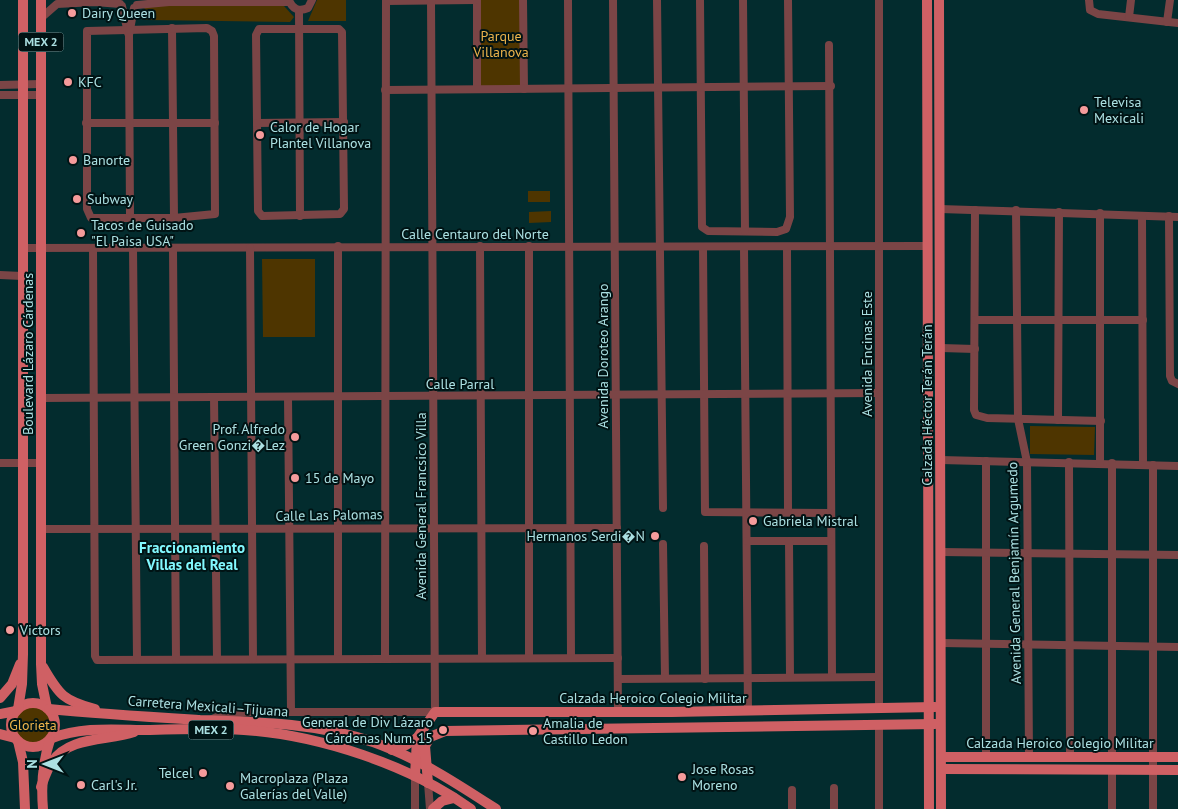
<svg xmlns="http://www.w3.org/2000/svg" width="1178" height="809" font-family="'PT Sans',sans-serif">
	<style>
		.green { fill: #4e3500 }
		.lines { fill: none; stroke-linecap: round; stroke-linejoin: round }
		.minor { stroke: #7b4546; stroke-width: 8 }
		.major { stroke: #cf6064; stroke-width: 10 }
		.poi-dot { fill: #f59b9b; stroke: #001314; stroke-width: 2 }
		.labels { text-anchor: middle; stroke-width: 4; stroke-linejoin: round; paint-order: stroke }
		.shield { fill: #001314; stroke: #78a2a4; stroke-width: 1 }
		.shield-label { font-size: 12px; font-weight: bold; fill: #abe0e2 }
		.poi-label { font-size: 14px; fill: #abe0e2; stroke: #001314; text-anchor: start }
		.park-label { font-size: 14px; fill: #ecb44c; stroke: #001314 }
		.street-label { font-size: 14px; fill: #abe0e2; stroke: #001314 }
		.neighbourhood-label { font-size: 15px; font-weight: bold; fill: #82f9ff; stroke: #001314 }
	</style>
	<rect width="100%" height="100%" fill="#032c2e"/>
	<g class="green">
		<path d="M317 0H346V21H308Z"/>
		<rect x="478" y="0" width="45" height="89"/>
		<path d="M147 6H284L294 17 290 22 146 20 135 18Z"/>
		<rect x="528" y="191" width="22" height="11"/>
		<path d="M551 211V222L529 223V212Z"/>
		<path d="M262 259H315V337H263Z"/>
		<path d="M1030 426 1095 427 1094 455 1030 454Z"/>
		<circle cx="33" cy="725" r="18"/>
	</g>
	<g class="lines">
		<g class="minor">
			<path d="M289 0C292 9 299 12 308 8L312 0"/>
			<path d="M477 0V89"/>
			<path d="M523 0 524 89"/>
			<path d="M568 0 571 657"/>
			<path d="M613 0 618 713"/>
			<path d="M657 0 663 508"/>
			<path d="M700 0 702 227 708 231 777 232 786 229 790 217 788 0"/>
			<path d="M743 0 745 231"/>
			<path d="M879 0V708"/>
			<path d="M1089 0 1090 10 1098 14 1178 23"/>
			<path d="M386 1 475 0"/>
			<path d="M137 5 169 2H289"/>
			<path d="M122 6 128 33"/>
			<path d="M299 10 300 216"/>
			<path d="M1129 17 1131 0"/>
			<path d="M41 18 57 4 95 2 120 4"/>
			<path d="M1167 22 1170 0"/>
			<path d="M172 28 174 218"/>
			<path d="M207 28 212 31 214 36 215 214 174 218H91L87 209V31Z"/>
			<path d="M259 29H339L342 32 344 209 340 214 262 216 258 211 256 35Z"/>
			<path d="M829 45 832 677"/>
			<path d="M0 85 41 84"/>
			<path d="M385 90 831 86"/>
			<path d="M0 95H41"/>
			<path d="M86 123H215"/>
			<path d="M257 123 344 122"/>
			<path d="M940 209 1178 217"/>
			<path d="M975 210 974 410 976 415 987 418 1101 421"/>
			<path d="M1016 210 1018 419 1027 462 1029 756"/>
			<path d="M1142 216 1143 464"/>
			<path d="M1169 216 1170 376 1172 381 1178 384"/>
			<path d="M130 218 129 35 134 8"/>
			<path d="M338 246V658"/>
			<path d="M480 246 482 658"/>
			<path d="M529 246V657"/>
			<path d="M703 247 705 512 830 513"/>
			<path d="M744 247 748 711"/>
			<path d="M787 247 788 512"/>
			<path d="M23 248 927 246"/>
			<path d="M93 248 95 656 97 660 618 658"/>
			<path d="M133 248 137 659"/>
			<path d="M173 248 176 659"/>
			<path d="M250 248 253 659"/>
			<path d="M0 275 22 276"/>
			<path d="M975 320H1143"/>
			<path d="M941 348 975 349"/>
			<path d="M214 397 217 659"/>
			<path d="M288 397 291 711"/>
			<path d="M41 398 879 393"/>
			<path d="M1058 420 1059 212"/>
			<path d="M941 460 1178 466"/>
			<path d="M986 461V757"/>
			<path d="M1069 462 1070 756"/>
			<path d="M0 463H41"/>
			<path d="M1100 463V213"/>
			<path d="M1153 465V809"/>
			<path d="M42 529 617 528"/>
			<path d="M747 541H830"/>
			<path d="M789 541 790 677"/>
			<path d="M663 544 665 678"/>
			<path d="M704 546 705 679"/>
			<path d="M941 552 1178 555"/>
			<path d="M941 643 1178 647"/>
			<path d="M385 658 386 0"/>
			<path d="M618 679 879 677"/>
			<path d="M210 720 224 714 257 712H435L431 0"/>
			<path d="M1112 757V463"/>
			<path d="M415 776V809"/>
			<path d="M428 783 430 809"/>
			<path d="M834 788V809"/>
			<path d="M792 809V790"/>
			<path d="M879 809V726"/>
			<path d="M1112 809V769"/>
		</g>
		<g class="major">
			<path d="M41 0V664L42 684 47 708"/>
			<path d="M927 0 929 809"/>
			<path d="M939 0 941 809"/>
			<path d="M43 667C59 695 64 701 95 709"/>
			<path d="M0 698 12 684 20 664"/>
			<circle cx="33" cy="725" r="22"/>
			<path d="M18 709 22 684 23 654V0"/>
			<path d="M49 709C99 714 150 717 200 720 259 722 316 723 373 742 418 758 456 783 496 809"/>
			<path d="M0 714 16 711"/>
			<path d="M0 734 15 738"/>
			<path d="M52 738C83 726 117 730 150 730 181 729 213 728 244 730 319 735 410 765 471 809"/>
			<path d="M18 741 23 762 25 809"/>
			<path d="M392 750 406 745 417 738"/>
			<path d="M942 757H1178"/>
			<path d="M942 769 1178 770"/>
			<path d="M415 776 417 738 435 712H672L935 707"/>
			<path d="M428 783 425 746 430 737 445 731 935 724"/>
			<path d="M41 787C44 779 47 769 52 762 69 736 107 741 134 732"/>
			<path d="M43 809C41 785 42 764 50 740"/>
			<path d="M433 809 442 801 454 798"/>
		</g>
	</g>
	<g class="poi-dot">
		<circle cx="72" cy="13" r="5"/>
		<circle cx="68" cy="82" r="5"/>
		<circle cx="1084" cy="110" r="5"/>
		<circle cx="260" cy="135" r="5"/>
		<circle cx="73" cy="160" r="5"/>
		<circle cx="77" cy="199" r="5"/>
		<circle cx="81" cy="233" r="5"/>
		<circle cx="295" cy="437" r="5"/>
		<circle cx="295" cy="478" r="5"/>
		<circle cx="753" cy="521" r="5"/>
		<circle cx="655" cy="536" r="5"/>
		<circle cx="10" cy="630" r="5"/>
		<circle cx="443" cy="730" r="5"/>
		<circle cx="533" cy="731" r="5"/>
		<circle cx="203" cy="773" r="5"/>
		<circle cx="682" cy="777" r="5"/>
		<circle cx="81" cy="785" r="5"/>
		<circle cx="230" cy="786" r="5"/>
	</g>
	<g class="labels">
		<g class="shield">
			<rect x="18.5" y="32.5" width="45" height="19" rx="4"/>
			<rect x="188.5" y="720.5" width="45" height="19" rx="4"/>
		</g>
		<g class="shield-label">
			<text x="41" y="46">MEX 2</text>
			<text x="211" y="734">MEX 2</text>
		</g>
		<g class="poi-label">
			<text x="82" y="18">Dairy Queen</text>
			<text x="78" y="87">KFC</text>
			<text x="1094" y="107">Televisa<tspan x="1094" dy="16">Mexicali</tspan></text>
			<text x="270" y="132">Calor de Hogar<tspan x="270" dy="16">Plantel Villanova</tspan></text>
			<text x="83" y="165">Banorte</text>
			<text x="87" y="204">Subway</text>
			<text x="91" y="230">Tacos de Guisado<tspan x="91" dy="16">"El Paisa USA"</tspan></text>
			<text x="285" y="434" text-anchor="end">Prof. Alfredo<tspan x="285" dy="16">Green Gonzi�Lez</tspan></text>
			<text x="305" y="483">15 de Mayo</text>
			<text x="763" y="526">Gabriela Mistral</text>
			<text x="645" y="541" text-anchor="end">Hermanos Serdi�N</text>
			<text x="20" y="635">Victors</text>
			<text x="433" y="727" text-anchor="end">General de Div Lázaro<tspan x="433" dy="16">Cárdenas Num. 15</tspan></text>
			<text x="543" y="728">Amalia de<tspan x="543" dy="16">Castillo Ledon</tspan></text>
			<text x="692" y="774">Jose Rosas<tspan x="692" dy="16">Moreno</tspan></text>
			<text x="193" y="778" text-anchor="end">Telcel</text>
			<text x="240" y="783">Macroplaza (Plaza<tspan x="240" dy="16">Galerías del Valle)</tspan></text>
			<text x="91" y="790">Carl's Jr.</text>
		</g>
		<g class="park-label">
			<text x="501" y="41">Parque<tspan x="501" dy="16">Villanova</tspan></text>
			<text x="33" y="730">Glorieta</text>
		</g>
		<g class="street-label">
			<text x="475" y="239">Calle Centauro del Norte</text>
			<text transform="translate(28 354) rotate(-90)" y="5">Boulevard Lázaro Cárdenas</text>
			<text transform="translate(867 354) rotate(-90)" y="5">Avenida Encinas Este</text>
			<text transform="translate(603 356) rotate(-90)" y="5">Avenida Doroteo Arango</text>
			<text x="460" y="389">Calle Parral</text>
			<text transform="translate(927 405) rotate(-90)" y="5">Calzada Héctor Terán Terán</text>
			<text transform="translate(421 506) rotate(-90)" y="5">Avenida General Francsico Villa</text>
			<text transform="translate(329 515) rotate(-1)" y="5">Calle Las Palomas</text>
			<text transform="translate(1014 573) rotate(-91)" y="5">Avenida General Benjamín Argumedo</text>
			<text x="653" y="703">Calzada Heroico Colegio Militar</text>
			<text transform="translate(208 706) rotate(4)" y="5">Carretera Mexicali–Tijuana</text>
			<text x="1060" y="748">Calzada Heroico Colegio Militar</text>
		</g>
		<g class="neighbourhood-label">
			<text x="192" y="553">Fraccionamiento<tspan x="192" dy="17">Villas del Real</tspan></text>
		</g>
	</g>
	<g transform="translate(45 764) rotate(270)" stroke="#001314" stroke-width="4" paint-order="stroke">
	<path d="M0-4L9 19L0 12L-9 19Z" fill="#abe0e2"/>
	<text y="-8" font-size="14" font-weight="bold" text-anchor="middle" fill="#abe0e2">N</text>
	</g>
</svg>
